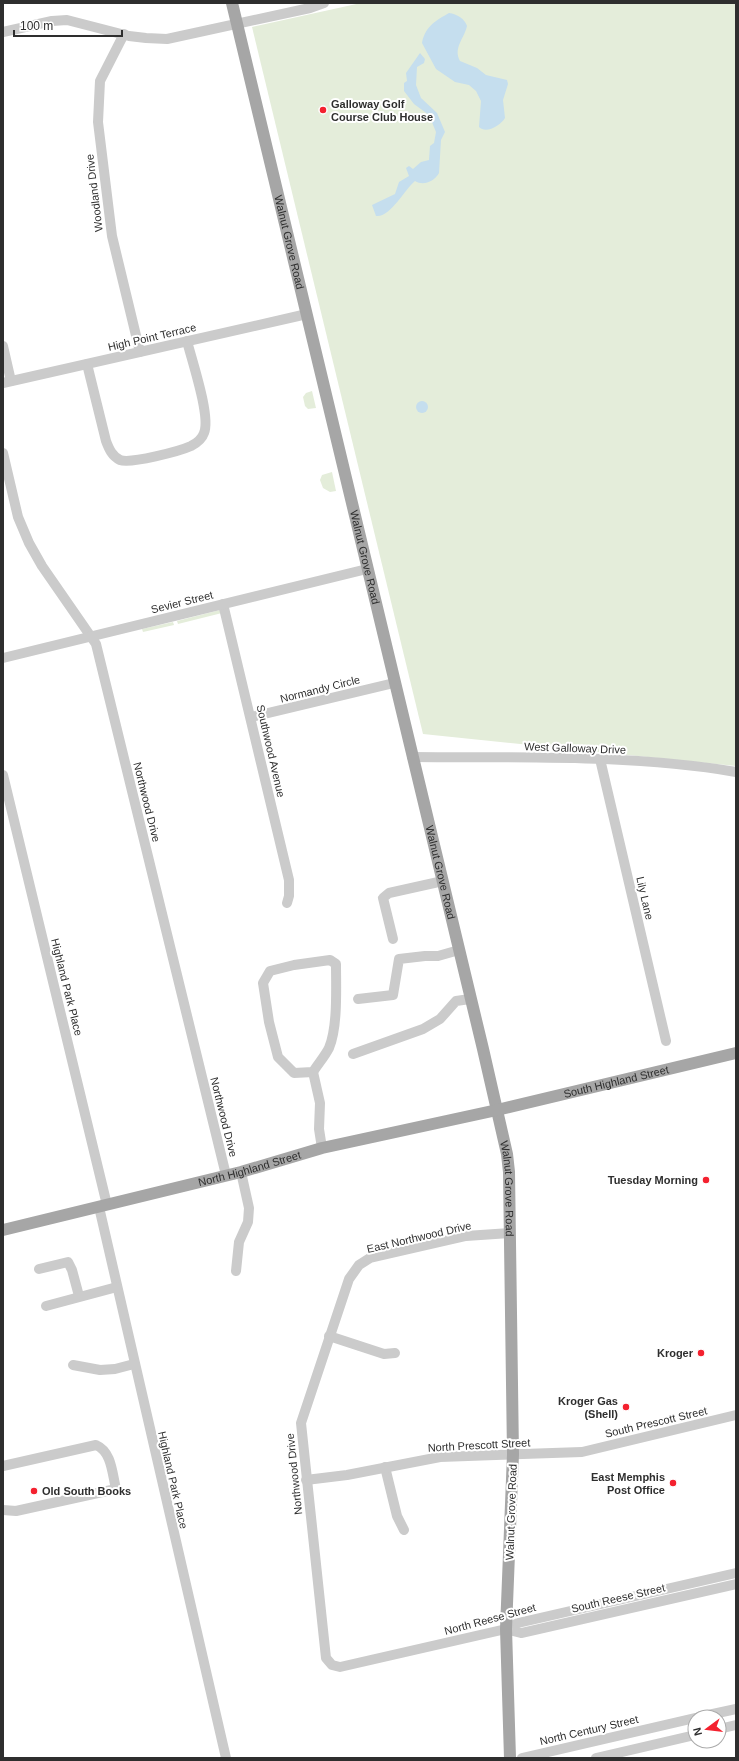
<svg xmlns="http://www.w3.org/2000/svg" width="739" height="1761" font-family="Arial,sans-serif">
	<style>
		.green { fill: #e4edda }
		.water { fill: #c5deee }
		.lines { fill: none; stroke-linecap: round; stroke-linejoin: round }
		.minor { stroke: #cbcbcb; stroke-width: 10 }
		.major { stroke: #a6a6a6; stroke-width: 12 }
		.poi-dot { fill: #f4212f; stroke: #fff; stroke-width: 1.5 }
		.labels { text-anchor: middle; stroke-width: 4; stroke-linejoin: round; paint-order: stroke }
		.poi-label { font-size: 11px; font-weight: bold; fill: #2e2e2e; stroke: #fff; text-anchor: end }
		.street-label { font-size: 11px; fill: #2e2e2e; stroke: #fff }
	</style>
	<rect width="100%" height="100%" fill="#fff"/>
	<g class="green">
		<path d="M361 3H736V766L423 734 252 27Z"/>
		<path d="M312 391 316 408 308 409 305 406 303 397 306 393Z"/>
		<path d="M332 472 336 491 330 492 323 488 320 480 322 475Z"/>
		<path d="M220 610 222 613 178 624 177 621Z"/>
		<path d="M173 622 174 625 143 632 142 629Z"/>
	</g>
	<g class="water">
		<path d="M449 13C457 14 465 19 467 26 464 39 453 48 460 61L477 68 486 75 507 80 508 84 503 100 505 118C500 126 486 134 479 127L481 101 476 91 469 85 455 82 436 69 422 43C425 27 435 21 449 13Z"/>
		<path d="M420 53 425 59 424 63 417 67 416 85 421 98 437 113 445 132 441 140 439 173C434 182 423 186 415 181 405 189 390 218 376 216L372 205 395 194 399 182 409 176 406 168 409 166 413 169 421 162 429 160 430 146 434 143 436 132 429 115 414 104 404 91V83L407 81 406 73Z"/>
		<circle cx="422" cy="407" r="6"/>
	</g>
	<g class="lines">
		<g class="minor">
			<path d="M3 32 52 21 67 20 129 36 146 38 167 39 310 8 324 3"/>
			<path d="M124 34 100 81 98 122 112 236 140 352"/>
			<path d="M3 346 11 381"/>
			<path d="M87 364 106 441C109 449 112 456 120 460 131 464 180 451 191 446 197 443 202 439 204 433 211 417 192 361 187 341"/>
			<path d="M3 383 307 314"/>
			<path d="M3 453 18 517 29 543 42 566 96 644 226 1175"/>
			<path d="M223 604 289 880V896L287 903"/>
			<path d="M3 658 367 569"/>
			<path d="M251 717 394 683"/>
			<path d="M412 757C520 758 630 754 736 772"/>
			<path d="M600 759 666 1041"/>
			<path d="M3 775 107 1205"/>
			<path d="M393 939 383 898 389 893 443 881"/>
			<path d="M330 960 336 964C336 987 338 1027 329 1048 325 1056 318 1064 313 1072L294 1073 278 1057 269 1022 263 983 270 971 294 965Z"/>
			<path d="M358 999 393 995 399 959 425 956H438L459 950"/>
			<path d="M353 1054 423 1029 440 1019 456 1001 470 999"/>
			<path d="M313 1072 320 1103 319 1129 322 1148"/>
			<path d="M99 1207 226 1758"/>
			<path d="M510 1233 466 1236 370 1258 359 1265 349 1279 301 1423 326 1658 332 1665 340 1667 506 1629 518 1623 736 1573"/>
			<path d="M39 1269 68 1262 72 1270 79 1296"/>
			<path d="M236 1271 239 1242 248 1222 249 1208 241 1172"/>
			<path d="M46 1306 117 1287"/>
			<path d="M329 1336 384 1354 395 1353"/>
			<path d="M73 1365 100 1370 115 1369 134 1364"/>
			<path d="M3 1466 96 1445C112 1452 112 1473 116 1489L16 1511 3 1510"/>
			<path d="M385 1467 397 1516 404 1530"/>
			<path d="M306 1480 347 1475 440 1457 582 1452 736 1415"/>
			<path d="M506 1629 521 1633 736 1584"/>
			<path d="M699 1717 736 1709"/>
			<path d="M719 1729 736 1725"/>
			<path d="M522 1758 695 1718"/>
			<path d="M596 1758 695 1735"/>
		</g>
		<g class="major">
			<path id="s1" d="M232 3 483 1049 507 1154 509 1172 513 1454 506 1629 510 1758"/>
			<path id="s2" d="M3 1230 241 1172 322 1148 497 1110 736 1053"/>
		</g>
	</g>
	<g class="poi-dot">
		<circle cx="323" cy="110" r="4"/>
		<circle cx="706" cy="1180" r="4"/>
		<circle cx="701" cy="1353" r="4"/>
		<circle cx="626" cy="1407" r="4"/>
		<circle cx="673" cy="1483" r="4"/>
		<circle cx="34" cy="1491" r="4"/>
	</g>
	<g class="labels">
		<g class="poi-label">
			<text x="331" y="108" text-anchor="start">Galloway Golf<tspan x="331" dy="13">Course Club House</tspan></text>
			<text x="698" y="1184">Tuesday Morning</text>
			<text x="693" y="1357">Kroger</text>
			<text x="618" y="1405">Kroger Gas<tspan x="618" dy="13">(Shell)</tspan></text>
			<text x="665" y="1481">East Memphis<tspan x="665" dy="13">Post Office</tspan></text>
			<text x="42" y="1495" text-anchor="start">Old South Books</text>
		</g>
		<g class="street-label">
			<text transform="translate(94 193) rotate(-97)" y="4">Woodland Drive</text>
			<text dy="4" stroke="none"><textPath href="#s1" startOffset="246">Walnut Grove Road</textPath></text>
			<text transform="translate(152 337) rotate(-13)" y="4">High Point Terrace</text>
			<text dy="4" stroke="none"><textPath href="#s1" startOffset="570">Walnut Grove Road</textPath></text>
			<text transform="translate(182 602) rotate(-14)" y="4">Sevier Street</text>
			<text transform="translate(320 689) rotate(-14)" y="4">Normandy Circle</text>
			<text transform="translate(575 748) rotate(2)" y="4">West Galloway Drive</text>
			<text transform="translate(271 751) rotate(77)" y="4">Southwood Avenue</text>
			<text transform="translate(147 802) rotate(76)" y="4">Northwood Drive</text>
			<text dy="4" stroke="none"><textPath href="#s1" startOffset="894">Walnut Grove Road</textPath></text>
			<text transform="translate(645 898) rotate(77)" y="4">Lily Lane</text>
			<text transform="translate(67 987) rotate(76)" y="4">Highland Park Place</text>
			<text dy="4" stroke="none"><textPath href="#s2" startOffset="631">South Highland Street</textPath></text>
			<text transform="translate(224 1117) rotate(76)" y="4">Northwood Drive</text>
			<text dy="4" stroke="none"><textPath href="#s2" startOffset="254">North Highland Street</textPath></text>
			<text dy="4" stroke="none"><textPath href="#s1" startOffset="1218">Walnut Grove Road</textPath></text>
			<text transform="translate(419 1237) rotate(-13)" y="4">East Northwood Drive</text>
			<text transform="translate(656 1422) rotate(-13)" y="4">South Prescott Street</text>
			<text transform="translate(479 1445) rotate(-3)" y="4">North Prescott Street</text>
			<text transform="translate(294 1474) rotate(-96)" y="4">Northwood Drive</text>
			<text transform="translate(173 1480) rotate(77)" y="4">Highland Park Place</text>
			<text transform="translate(511 1512) rotate(-88)" y="4">Walnut Grove Road</text>
			<text transform="translate(618 1598) rotate(-13)" y="4">South Reese Street</text>
			<text transform="translate(490 1619) rotate(-15)" y="4">North Reese Street</text>
			<text transform="translate(589 1730) rotate(-13)" y="4">North Century Street</text>
		</g>
	</g>
	<rect width="739" height="1761" fill="none" stroke="#2e2e2e" stroke-width="8"/>
	<g transform="translate(707 1729) rotate(255)"><circle r="19" fill="#ffffff" stroke="#ababab"/>
	<path d="M0-3L7 15L0 10L-7 15Z" fill="#f4212f"/>
	<text y="-6" font-size="11" font-weight="bold" text-anchor="middle" fill="#2e2e2e">N</text>
	</g>
	<path d="M14 30v6h108v-6" fill="none" stroke="#2e2e2e" stroke-width="2"/>
	<text x="20" y="30" font-size="12" fill="#2e2e2e" stroke="#ffffff" stroke-width="3" paint-order="stroke">100 m</text>
</svg>
